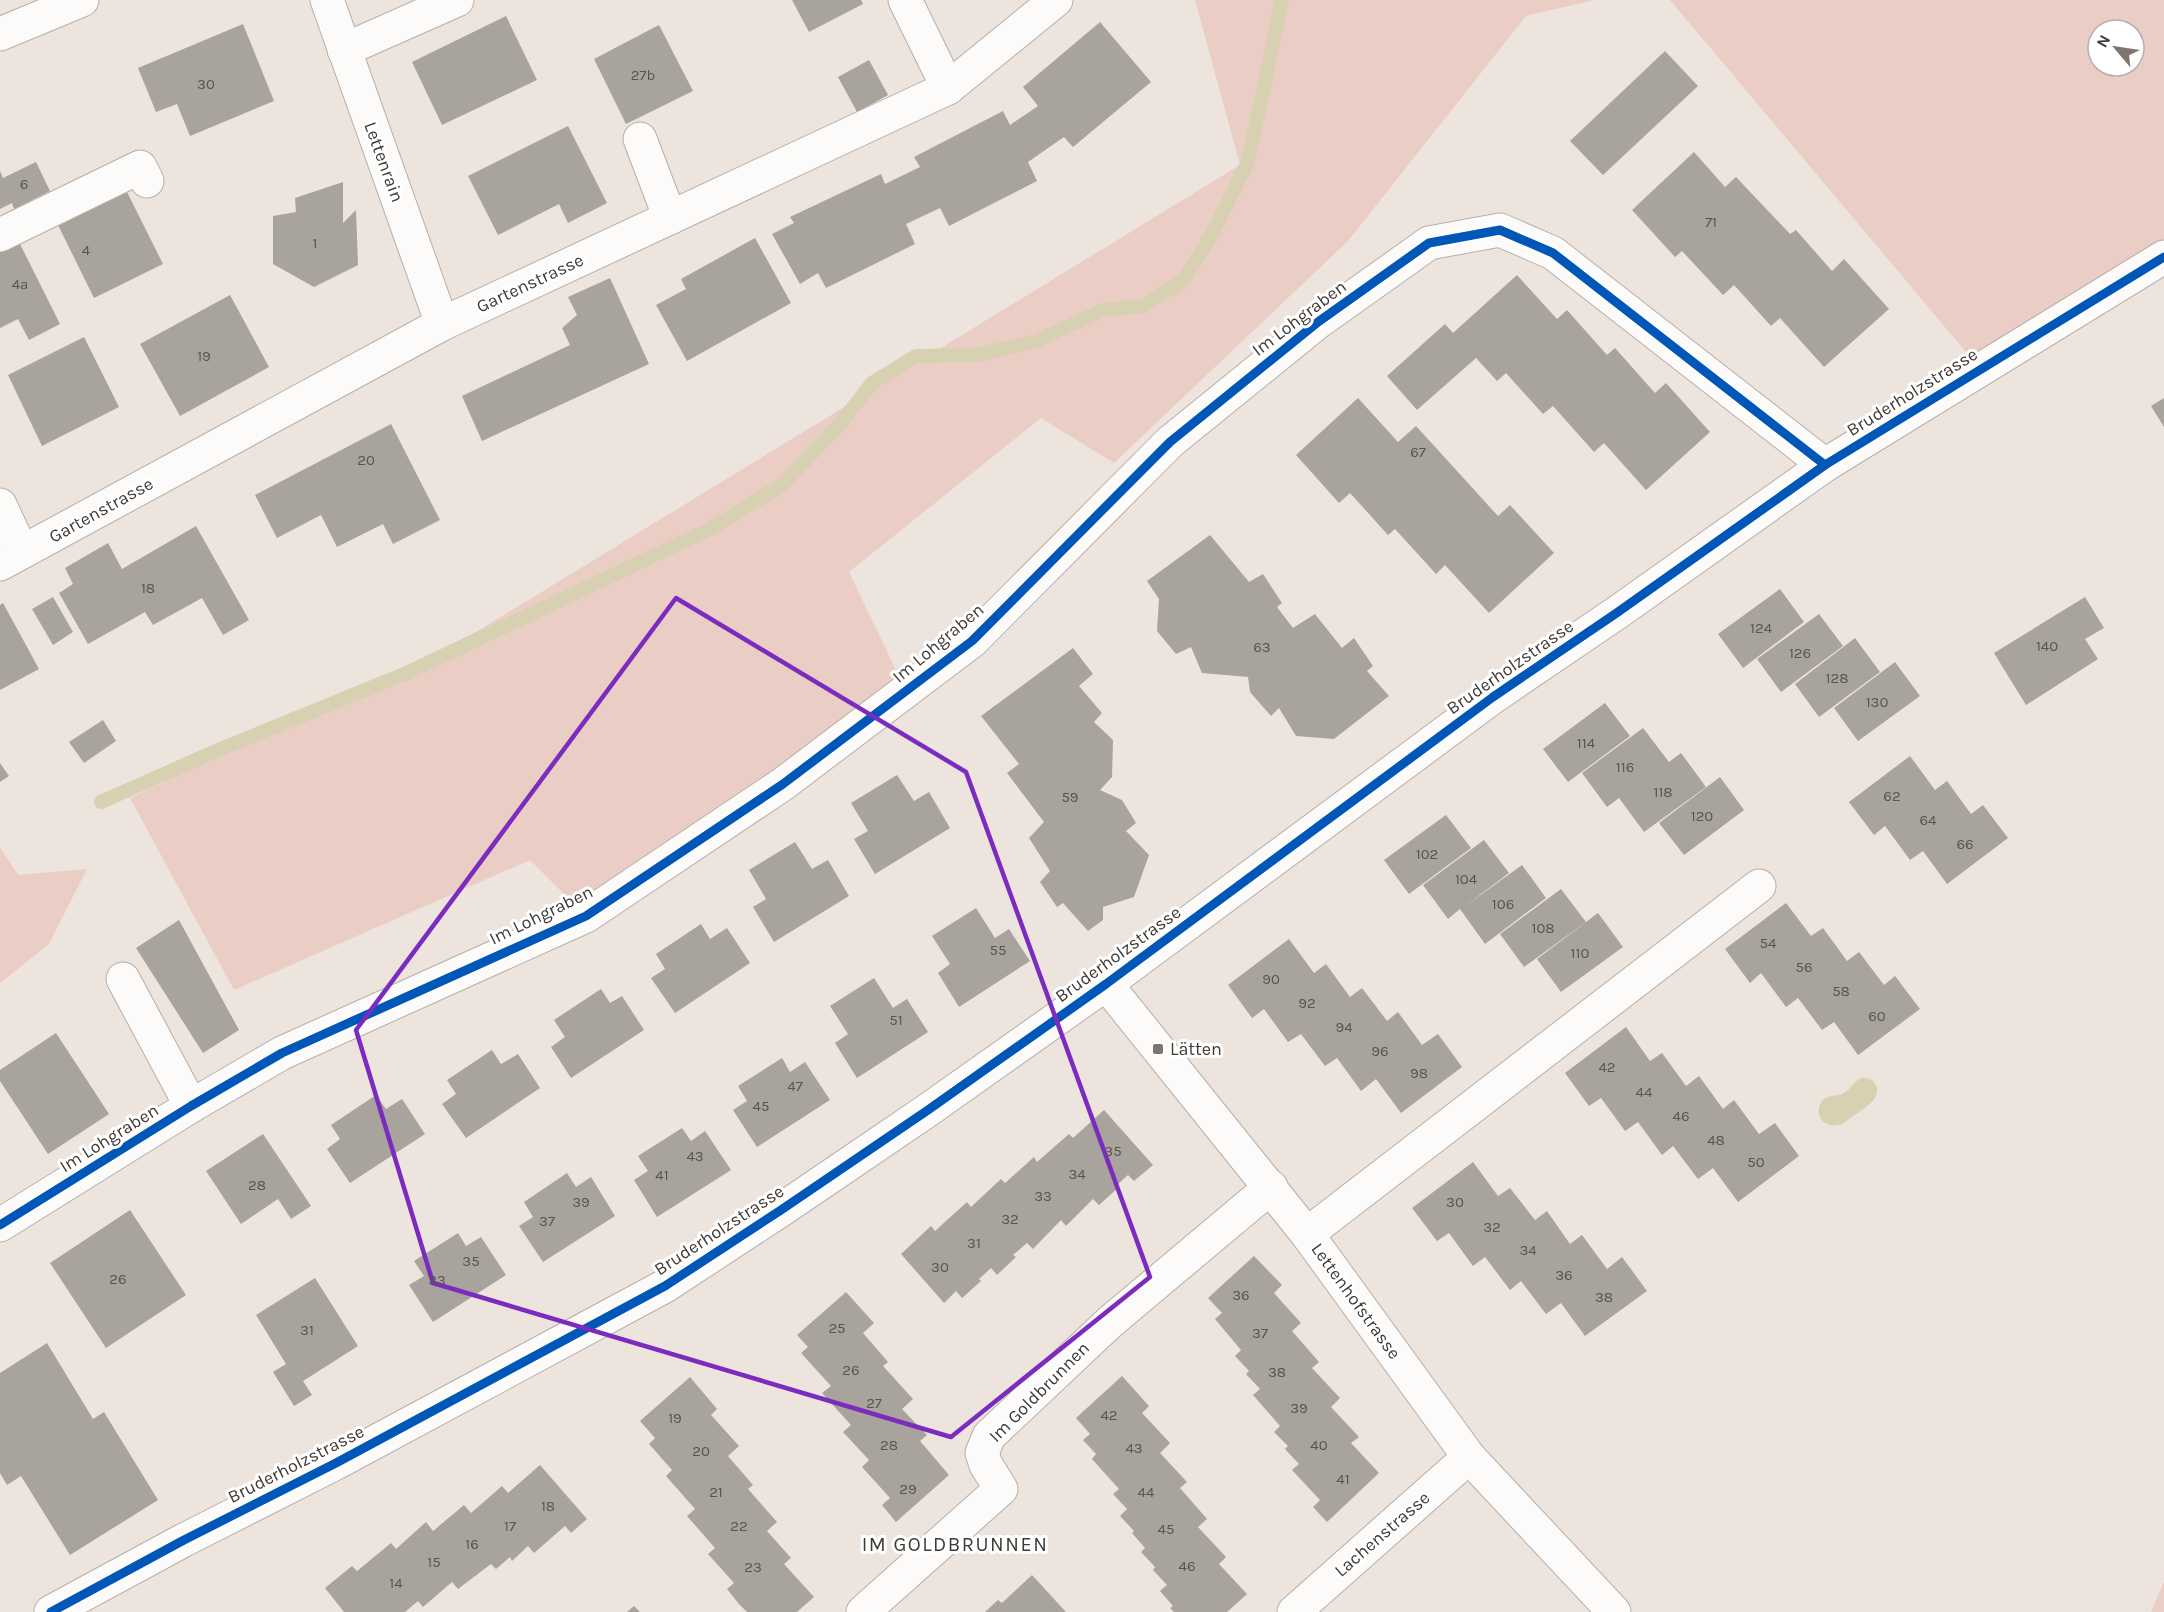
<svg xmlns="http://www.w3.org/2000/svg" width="2164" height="1612" font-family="Karla,sans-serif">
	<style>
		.green { fill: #eacdc5; fill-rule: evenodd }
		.water { fill: #d7d1b2 }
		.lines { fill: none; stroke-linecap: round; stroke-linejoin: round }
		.stream { stroke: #d7d1b2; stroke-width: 14 }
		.building { fill: #a8a39c }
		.minor-casing { stroke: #b5afa9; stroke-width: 35 }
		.minor { stroke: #fcfbfa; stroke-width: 33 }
		.cycleway-casing { stroke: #fff; stroke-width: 13 }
		.cycleway { stroke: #0057b8; stroke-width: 9 }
		.marked { fill: none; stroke: #7b2cbf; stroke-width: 4.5; stroke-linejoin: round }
		.poi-dot { fill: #7d7670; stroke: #fff; stroke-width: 2 }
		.labels { text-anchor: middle; stroke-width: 6; stroke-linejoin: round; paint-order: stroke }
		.number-label { font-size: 15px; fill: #5a544f }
		.street-label { font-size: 18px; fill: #403a35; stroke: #fff }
		.poi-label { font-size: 18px; fill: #403a35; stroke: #fff; text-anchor: start }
		.neighbourhood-label { font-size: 20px; letter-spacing: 1.5px; fill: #403a35; stroke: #fff }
	</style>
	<rect width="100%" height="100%" fill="#ede5dd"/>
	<g class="green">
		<path d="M1195 0H1594L1526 16 1348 241 1114 463 1041 418 849 572 906 691 586 916 530 860 234 990 130 798 476 632 1240 165Z"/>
		<path d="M1670 0H2164V240L1971 358ZM2098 30H2134V66H2098Z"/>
		<path d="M0 847 18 875 87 869 49 944 0 983Z"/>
		<path d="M2164 1582V1612H2151Z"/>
	</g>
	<path class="water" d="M1861 1078C1867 1078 1873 1078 1876 1085 1883 1100 1859 1111 1849 1119 1831 1135 1810 1118 1822 1101 1827 1095 1833 1096 1839 1095 1849 1093 1853 1082 1861 1078Z"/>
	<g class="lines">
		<path class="stream" d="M101 802 218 750 409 672 712 528 782 485 839 425 872 383 916 356 975 355 1034 342 1103 310 1143 306 1184 280 1213 232 1248 162 1282 0"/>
	</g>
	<g class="building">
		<path d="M792 0H861L863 4 809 32Z"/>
		<path d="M506 16 537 80 442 125 412 62Z"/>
		<path d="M1100 22 1151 82 1073 147 1064 137 1028 162 1037 181 949 226 940 208 906 224 915 244 826 288 818 273 800 284 772 234 794 223 790 217 881 174 885 184 920 167 914 157 1003 111 1010 125 1038 106 1023 87Z"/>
		<path d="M243 24 274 101 190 136 177 104 156 112 138 68Z"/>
		<path d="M659 25 693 91 626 124 594 59Z"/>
		<path d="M1665 51 1698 86 1603 175 1570 141Z"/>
		<path d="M869 60 888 95 857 112 838 77Z"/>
		<path d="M568 126 607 203 568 223 559 204 498 235 468 176Z"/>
		<path d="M1694 152 1725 187 1736 177 1790 234 1796 230 1832 271 1844 259 1889 309 1824 367 1780 318 1771 326 1734 285 1723 295 1682 251 1675 257 1632 210Z"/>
		<path d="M36 162 50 191 14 209 12 203 0 209V171L3 178Z"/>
		<path d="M343 182V223L356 210 358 265 314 287 273 264V216L296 212 295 198Z"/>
		<path d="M123 184 163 264 94 298 55 219Z"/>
		<path d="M755 238 791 303 687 361 656 305 686 289 681 279Z"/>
		<path d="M18 240 60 324 29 340 18 319 0 328V249Z"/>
		<path d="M1517 275 1557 319 1567 310 1607 355 1615 348 1655 393 1666 383 1710 432 1646 490 1604 443 1594 452 1553 406 1543 414 1506 373 1497 381 1476 358 1417 410 1387 376 1445 324 1453 333Z"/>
		<path d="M610 278 649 364 482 441 462 396 570 345 562 328 577 315 568 297Z"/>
		<path d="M230 295 269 367 180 416 140 344Z"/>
		<path d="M84 337 119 407 42 446 8 375Z"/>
		<path d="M1358 398 1398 442 1416 426 1498 516 1510 505 1554 553 1489 613 1445 565 1436 574 1395 529 1388 535 1350 493 1339 503 1296 455Z"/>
		<path d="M2164 398V427L2151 406Z"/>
		<path d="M391 424 440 520 393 544 383 524 337 547 321 515 277 538 255 495Z"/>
		<path d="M196 526 249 620 223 635 202 598 153 625 145 612 88 644 59 593 73 584 65 568 108 543 122 569Z"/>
		<path d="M1210 535 1249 582 1263 574 1282 603 1277 607 1293 628 1315 614 1342 648 1354 638 1373 666 1367 671 1389 696 1334 739 1296 736 1279 708 1271 716 1250 692 1248 677 1202 673 1191 647 1176 654 1157 631 1159 599 1147 581Z"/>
		<path d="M1780 589 1804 622 1743 668 1718 634Z"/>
		<path d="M53 597 73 632 53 645 32 609Z"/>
		<path d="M2085 597 2104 628 2085 639 2098 659 2026 705 1994 653Z"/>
		<path d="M3 603 39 669 0 690V605Z"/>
		<path d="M1819 614 1843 646 1781 692 1757 659Z"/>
		<path d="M1855 638 1880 672 1819 717 1795 684Z"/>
		<path d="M1073 648 1093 674 1079 686 1102 713 1094 722 1113 740 1112 777 1100 790 1122 800 1136 823 1126 831 1149 855 1134 897 1103 907V920L1088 931 1063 903 1057 907 1040 882 1050 871 1029 838 1044 822 1007 773 1019 764 981 716Z"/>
		<path d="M1895 662 1920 696 1858 741 1834 708Z"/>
		<path d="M1605 703 1630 736 1568 782 1543 749Z"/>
		<path d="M103 720 116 741 84 763 69 742Z"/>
		<path d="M1643 728 1669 762 1681 753 1706 787 1644 832 1619 798 1607 807 1582 773Z"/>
		<path d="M1910 756 1935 790 1947 781 1971 814 1983 805 2008 838 1947 884 1923 851 1910 860 1885 826 1874 835 1849 802Z"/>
		<path d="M0 763 9 776 0 782Z"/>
		<path d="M897 775 914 801 929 792 950 828 875 874 854 839 868 831 851 803Z"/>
		<path d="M1720 777 1744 810 1684 855 1659 823Z"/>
		<path d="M1446 815 1471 848 1409 894 1384 860Z"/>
		<path d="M1484 840 1509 873 1464 907 1522 865 1546 898 1485 944 1460 909 1448 919 1423 885Z"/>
		<path d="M795 842 812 869 828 860 849 896 774 942 753 907 766 899 749 870Z"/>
		<path d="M1561 889 1586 922 1524 967 1500 934Z"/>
		<path d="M1786 903 1811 936 1823 928 1847 961 1859 952 1884 985 1895 976 1920 1009 1858 1055 1834 1022 1822 1030 1798 998 1786 1007 1761 973 1750 983 1725 949Z"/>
		<path d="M976 908 995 938 1009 929 1030 961 959 1007 938 973 950 964 932 936Z"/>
		<path d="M1598 913 1623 947 1561 992 1537 959Z"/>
		<path d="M179 920 239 1030 203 1053 136 948Z"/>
		<path d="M701 924 710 939 727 928 750 963 675 1013 651 978 665 969 656 954Z"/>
		<path d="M1289 939 1314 973 1326 964 1350 997 1362 988 1387 1021 1398 1012 1422 1045 1438 1034 1462 1067 1401 1113 1376 1079 1361 1091 1337 1058 1325 1066 1301 1034 1288 1042 1264 1009 1252 1018 1228 985Z"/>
		<path d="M874 978 893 1008 907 999 928 1032 857 1078 835 1043 848 1034 830 1006Z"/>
		<path d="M601 989 610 1003 622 996 644 1030 571 1078 551 1047 565 1037 554 1020Z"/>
		<path d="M1626 1027 1650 1061 1662 1053 1686 1086 1699 1076 1723 1109 1734 1100 1759 1134 1775 1123 1799 1156 1738 1202 1713 1168 1698 1179 1673 1146 1662 1155 1638 1122 1625 1131 1601 1098 1589 1106 1565 1073Z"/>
		<path d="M56 1033 109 1114 48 1154 0 1081V1070Z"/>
		<path d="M492 1050 501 1064 518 1054 540 1088 466 1138 442 1104 456 1094 447 1080Z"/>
		<path d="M782 1058 790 1072 805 1062 830 1100 757 1147 733 1110 747 1101 738 1086Z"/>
		<path d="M376 1095 386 1109 402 1099 425 1134 350 1183 327 1149 340 1139 331 1125Z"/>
		<path d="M1104 1110 1153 1165 1134 1181 1128 1175 1116 1186 1118 1188 1099 1205 1093 1199 1066 1226 1061 1220 1033 1249 1027 1243 1013 1255 1016 1257 997 1275 991 1268 979 1279 981 1281 962 1298 956 1291 944 1303 901 1254 931 1226 935 1231 967 1202 971 1207 1001 1179 1005 1183 1034 1157 1037 1162 1069 1134 1073 1138Z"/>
		<path d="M682 1128 691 1141 705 1131 731 1170 657 1217 634 1180 648 1171 638 1156Z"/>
		<path d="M263 1134 311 1206 291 1219 278 1199 241 1224 206 1171Z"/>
		<path d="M1473 1162 1498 1196 1510 1188 1535 1220 1547 1211 1570 1244 1582 1235 1607 1269 1622 1257 1647 1291 1585 1336 1561 1303 1546 1314 1521 1281 1510 1290 1485 1257 1473 1266 1449 1233 1437 1241 1412 1208Z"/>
		<path d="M567 1173 576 1187 591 1177 615 1216 543 1262 519 1226 533 1217 524 1202Z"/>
		<path d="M130 1210 186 1295 106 1348 50 1263Z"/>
		<path d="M458 1233 466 1246 481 1237 506 1275 433 1322 409 1285 424 1276 414 1261Z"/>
		<path d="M1254 1256 1282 1285 1274 1293 1301 1323 1292 1331 1319 1362 1312 1368 1340 1398 1331 1407 1359 1437 1351 1443 1379 1473 1327 1522 1313 1507 1320 1500 1292 1470 1299 1464 1285 1449 1288 1446 1274 1432 1280 1426 1253 1395 1260 1389 1246 1374 1249 1371 1235 1356 1241 1350 1215 1319 1222 1313 1208 1298Z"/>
		<path d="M315 1278 358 1346 303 1381 312 1395 294 1406 273 1372 286 1364 256 1315Z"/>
		<path d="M846 1292 874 1323 863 1333 888 1362 883 1366 913 1399 902 1409 927 1435 920 1441 949 1475 896 1522 882 1505 890 1498 862 1467 869 1460 843 1432 851 1425 822 1393 831 1386 801 1353 808 1347 797 1335Z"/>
		<path d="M47 1343 93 1419 104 1412 158 1500 70 1555 21 1476 7 1485 0 1473V1373Z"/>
		<path d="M1122 1376 1149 1406 1142 1413 1170 1443 1160 1453 1187 1482 1180 1488 1207 1519 1198 1527 1226 1557 1219 1564 1247 1594 1227 1612H1174L1170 1608 1173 1606 1160 1591 1167 1585 1153 1570 1155 1567 1141 1552 1145 1548 1132 1533 1134 1531 1120 1516 1127 1509 1113 1494 1119 1489 1092 1459 1096 1454 1083 1440 1090 1434 1076 1418Z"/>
		<path d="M690 1377 717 1409 711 1415 739 1446 728 1456 753 1485 748 1489 777 1522 767 1531 791 1558 784 1564 814 1597 797 1612H747L739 1604 727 1589 734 1583 708 1554 715 1548 687 1516 695 1509 666 1476 672 1470 649 1444 655 1438 640 1421Z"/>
		<path d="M540 1465 587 1519 571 1533 565 1526 534 1553 528 1546 512 1561 510 1557 496 1569 491 1564 458 1589 452 1582 423 1607 418 1601 405 1612H344L325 1588 352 1566 357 1571 391 1543 396 1549 426 1522 433 1531 464 1505 471 1513 502 1486 508 1493Z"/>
		<path d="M1032 1575 1066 1612H985L998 1600 1002 1603Z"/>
		<path d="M634 1606 640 1612H627Z"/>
	</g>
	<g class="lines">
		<defs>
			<g id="minor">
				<path d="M327 0 442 324"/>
				<path d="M905 0 948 88"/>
				<path d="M0 34 82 0"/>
				<path d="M344 50 457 0"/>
				<path d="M640 139 670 218"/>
				<path d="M0 235 140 167 147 181"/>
				<path d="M0 505 22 552"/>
				<path d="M0 564 442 324 948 88 1056 0"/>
				<path d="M123 979 191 1106"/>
				<path d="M1106 984 1307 1234 1469 1457 1614 1612"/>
				<path d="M0 1225 191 1106 282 1053 586 916 783 784 972 641 1170 442 1318 322 1429 243 1500 230 1553 253 1825 465"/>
				<path d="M1307 1234 1759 886"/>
				<path d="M51 1612 184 1540 336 1463 665 1286 781 1210 928 1110 1106 984 1493 697 1618 612 1825 465 2164 257"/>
				<path d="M863 1612 1001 1489 986 1465 982 1453 989 1436 1110 1322 1271 1187"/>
				<path d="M1294 1612 1469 1457"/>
			</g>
		</defs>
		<use href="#minor" class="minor-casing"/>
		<use href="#minor" class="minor"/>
		<defs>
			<g id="cycleway">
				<path d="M0 1225 191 1106 282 1053 586 916 783 784 972 641 1170 442 1318 322 1429 243 1500 230 1553 253 1825 465"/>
				<path d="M51 1612 184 1540 336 1463 665 1286 781 1210 928 1110 1106 984 1493 697 1618 612 1825 465 2164 257"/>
			</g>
		</defs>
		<use href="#cycleway" class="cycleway-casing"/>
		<use href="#cycleway" class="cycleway"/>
	</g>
	<path class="marked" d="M676 598 966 772 1150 1277 951 1437 433 1283 356 1030Z"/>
	<rect class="poi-dot" x="1152" y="1043" width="12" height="12" rx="3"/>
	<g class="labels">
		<g class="number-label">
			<text x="643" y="80">27b</text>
			<text x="206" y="89">30</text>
			<text x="24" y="189">6</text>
			<text x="1711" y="227">71</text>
			<text x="315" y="248">1</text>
			<text x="86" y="255">4</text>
			<text x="20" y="289">4a</text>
			<text x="204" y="361">19</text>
			<text x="1418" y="457">67</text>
			<text x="366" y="465">20</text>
			<text x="148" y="593">18</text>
			<text x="1761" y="633">124</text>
			<text x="2047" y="651">140</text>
			<text x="1262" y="652">63</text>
			<text x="1800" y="658">126</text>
			<text x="1837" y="683">128</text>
			<text x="1877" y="707">130</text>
			<text x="1586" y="748">114</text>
			<text x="1625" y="772">116</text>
			<text x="1663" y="797">118</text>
			<text x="1892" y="801">62</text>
			<text x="1070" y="802">59</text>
			<text x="1702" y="821">120</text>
			<text x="1928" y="825">64</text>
			<text x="1965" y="849">66</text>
			<text x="1427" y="859">102</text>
			<text x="1466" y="884">104</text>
			<text x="1503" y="909">106</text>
			<text x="1543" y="933">108</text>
			<text x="1768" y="948">54</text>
			<text x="998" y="955">55</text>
			<text x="1580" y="958">110</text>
			<text x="1804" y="972">56</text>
			<text x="1271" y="984">90</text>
			<text x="1841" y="996">58</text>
			<text x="1307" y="1008">92</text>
			<text x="1877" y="1021">60</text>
			<text x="896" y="1025">51</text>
			<text x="1344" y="1032">94</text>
			<text x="1380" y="1056">96</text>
			<text x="1607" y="1072">42</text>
			<text x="1419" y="1078">98</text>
			<text x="795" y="1091">47</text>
			<text x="1644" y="1097">44</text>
			<text x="761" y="1111">45</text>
			<text x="1681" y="1121">46</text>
			<text x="1716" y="1145">48</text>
			<text x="1113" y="1156">35</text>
			<text x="695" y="1161">43</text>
			<text x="1756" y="1167">50</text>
			<text x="1077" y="1179">34</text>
			<text x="662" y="1180">41</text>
			<text x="257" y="1190">28</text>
			<text x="1043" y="1201">33</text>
			<text x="581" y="1207">39</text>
			<text x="1455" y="1207">30</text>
			<text x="1010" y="1224">32</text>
			<text x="547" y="1226">37</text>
			<text x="1492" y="1232">32</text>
			<text x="974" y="1248">31</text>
			<text x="1528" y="1255">34</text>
			<text x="471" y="1266">35</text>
			<text x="940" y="1272">30</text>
			<text x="1564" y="1280">36</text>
			<text x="118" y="1284">26</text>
			<text x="437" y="1285">33</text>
			<text x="1241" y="1300">36</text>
			<text x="1604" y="1302">38</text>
			<text x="837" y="1333">25</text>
			<text x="307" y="1335">31</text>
			<text x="1260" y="1338">37</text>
			<text x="851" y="1375">26</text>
			<text x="1277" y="1377">38</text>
			<text x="874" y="1408">27</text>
			<text x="1299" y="1413">39</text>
			<text x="1109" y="1420">42</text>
			<text x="675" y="1423">19</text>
			<text x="889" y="1450">28</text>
			<text x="1319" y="1450">40</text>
			<text x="1134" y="1453">43</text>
			<text x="701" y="1456">20</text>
			<text x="1343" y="1484">41</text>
			<text x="908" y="1494">29</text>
			<text x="716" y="1497">21</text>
			<text x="1146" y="1497">44</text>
			<text x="548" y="1511">18</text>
			<text x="510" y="1531">17</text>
			<text x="739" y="1531">22</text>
			<text x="1166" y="1534">45</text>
			<text x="472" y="1549">16</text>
			<text x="434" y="1567">15</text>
			<text x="1187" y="1571">46</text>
			<text x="753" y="1572">23</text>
			<text x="396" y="1588">14</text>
		</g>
		<g class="street-label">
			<text transform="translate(384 162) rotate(70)" y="6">Lettenrain</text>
			<text transform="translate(530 283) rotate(-25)" y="6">Gartenstrasse</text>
			<text transform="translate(1299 318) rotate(-37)" y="6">Im Lohgraben</text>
			<text transform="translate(1912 392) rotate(-32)" y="6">Bruderholzstrasse</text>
			<text transform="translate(101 510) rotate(-29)" y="6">Gartenstrasse</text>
			<text transform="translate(938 643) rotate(-40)" y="6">Im Lohgraben</text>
			<text transform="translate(1510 667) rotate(-35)" y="6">Bruderholzstrasse</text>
			<text transform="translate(541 915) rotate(-26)" y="6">Im Lohgraben</text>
			<text transform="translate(1118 954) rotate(-36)" y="6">Bruderholzstrasse</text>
			<text transform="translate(109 1138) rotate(-32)" y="6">Im Lohgraben</text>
			<text transform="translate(719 1230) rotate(-33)" y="6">Bruderholzstrasse</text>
			<text transform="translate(1356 1301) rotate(54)" y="6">Lettenhofstrasse</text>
			<text transform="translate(1039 1392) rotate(-45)" y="6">Im Goldbrunnen</text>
			<text transform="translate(296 1464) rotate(-27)" y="6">Bruderholzstrasse</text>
			<text transform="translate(1382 1534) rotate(-41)" y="6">Lachenstrasse</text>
		</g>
		<g class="poi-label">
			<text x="1170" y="1055">Lätten</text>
		</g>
		<g class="neighbourhood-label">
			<text x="955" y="1551">IM GOLDBRUNNEN</text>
		</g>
	</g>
	<g transform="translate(2116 48) rotate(299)"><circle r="28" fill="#ffffff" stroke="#b3b0ae" stroke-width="1.5"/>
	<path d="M0-4.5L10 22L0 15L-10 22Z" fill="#7d7670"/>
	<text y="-9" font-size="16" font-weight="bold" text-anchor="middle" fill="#403a35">N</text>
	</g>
</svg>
